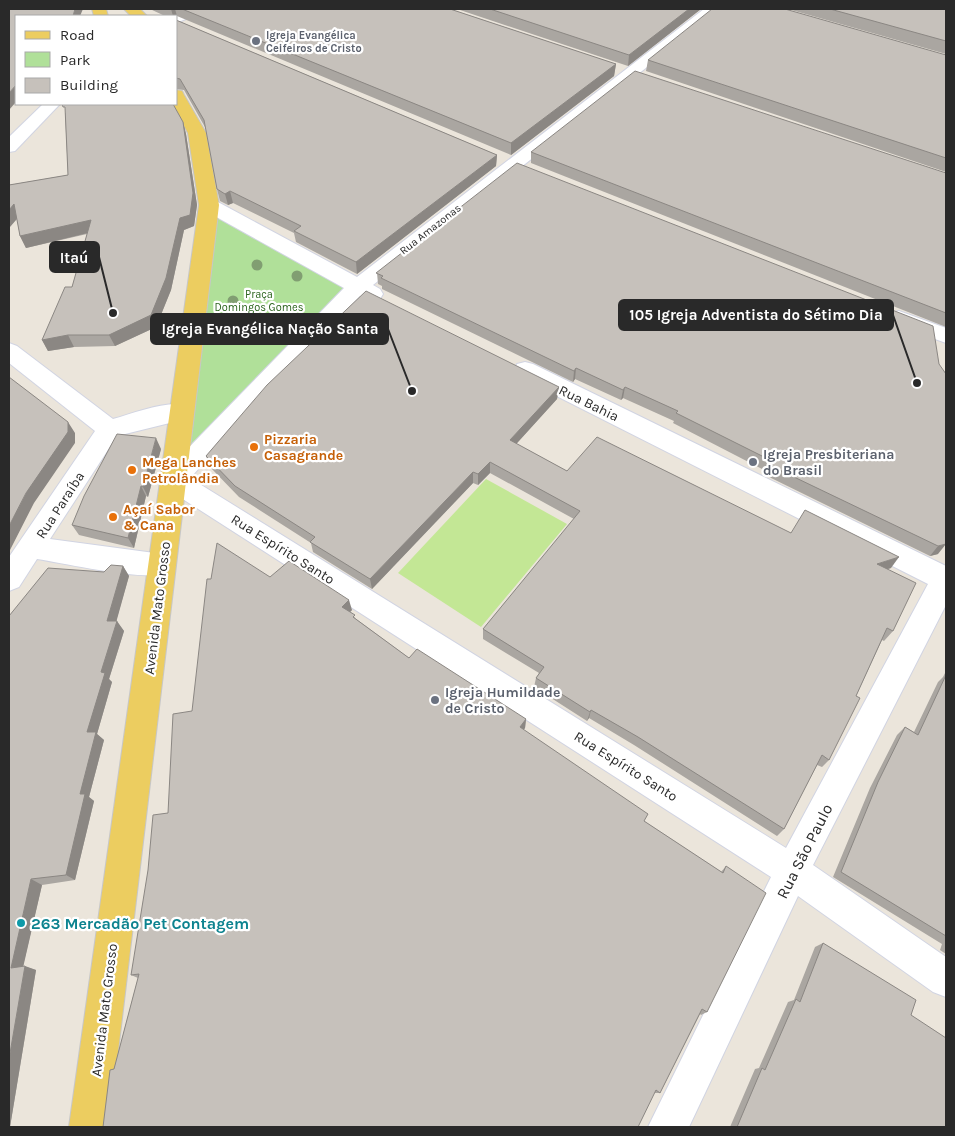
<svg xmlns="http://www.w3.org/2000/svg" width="955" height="1136" font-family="Karla,sans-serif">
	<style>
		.green { fill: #b0e099 }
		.pitch { fill: #c3e795 }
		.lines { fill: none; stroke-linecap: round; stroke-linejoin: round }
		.minor-casing { stroke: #d1d4e2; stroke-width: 2 }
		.major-casing { stroke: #c7c7c7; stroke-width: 2 }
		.minor { fill: #fff; fill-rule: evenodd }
		.major { fill: #eccd60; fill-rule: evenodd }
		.tree { fill: #819e72 }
		.wall { fill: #aaa6a1 }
		.shaded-wall { fill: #8b8783 }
		.building { fill: #c6c1bb; stroke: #8b8783 }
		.worship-dot { fill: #6b7280; stroke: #fff; stroke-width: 2 }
		.food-dot { fill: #e8710a; stroke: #fff; stroke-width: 2 }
		.culture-dot { fill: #0f9aa8; stroke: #fff; stroke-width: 2 }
		.labels { text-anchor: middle; stroke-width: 4.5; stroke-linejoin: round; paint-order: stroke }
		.far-worship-label { font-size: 11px; font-weight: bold; fill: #5b616d; stroke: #fff; text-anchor: start }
		.far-street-label { font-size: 11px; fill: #292929; stroke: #fff }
		.far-park-label { font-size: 11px; fill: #2a631c; stroke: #fff }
		.street-label { font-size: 14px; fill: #292929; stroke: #fff }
		.food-label { font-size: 14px; font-weight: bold; fill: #c56008; stroke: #fff; text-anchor: start }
		.worship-label { font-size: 14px; font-weight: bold; fill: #5b616d; stroke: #fff; text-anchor: start }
		.near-street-label { font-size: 16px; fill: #292929; stroke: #fff }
		.near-culture-label { font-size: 16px; font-weight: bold; fill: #0d838f; stroke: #fff; text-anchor: start }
		.leader { fill: none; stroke: #292929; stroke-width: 2 }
		.callout-dot { fill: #292929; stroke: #fff; stroke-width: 2 }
		.callout { fill: #292929; stroke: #292929; stroke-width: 2 }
		.callout-label { font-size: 15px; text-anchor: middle; font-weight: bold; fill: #fff }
	</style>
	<rect width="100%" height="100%" fill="#ebe5db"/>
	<path class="green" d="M213 211 350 287 182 462Z"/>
	<path class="pitch" d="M486 479 567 524 481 627 398 573Z"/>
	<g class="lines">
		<defs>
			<g id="minor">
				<path d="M186 9H205L203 12 176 23V16H170Z"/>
				<path d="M704 9H720L373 285 380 289 383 294 380 299 372 301 360 296 190 478 786 848 928 584 517 376 514 370 517 364 525 362 533 364 946 566V605L813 865 946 957V997L933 992 798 896 689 1127H648L771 877 164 487 160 480 164 473 344 288 202 209 199 205 202 201 209 199 216 201 357 277Z"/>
				<path d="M43 104H60L15 151 9 152V137Z"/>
				<path d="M899 311 946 328V343L891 323 888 318 891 313Z"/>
				<path d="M9 343 17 346 113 419C135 413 169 399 190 406L194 412 190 418 117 436 50 539 162 554 172 557 176 565 172 573C146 582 68 564 37 559L19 587 9 591V557L95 431 9 363Z"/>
			</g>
			<g id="major">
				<path d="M92 9H106L108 16H94Z"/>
				<path d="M124 9H140L147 16H131Z"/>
				<path d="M176 90 182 91 184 95 206 133 219 205 109 1127H69L199 205 188 133 172 104H176Z"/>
			</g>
		</defs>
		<use href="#minor" class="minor-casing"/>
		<use href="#major" class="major-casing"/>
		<use href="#minor" class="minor"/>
		<use href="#major" class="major"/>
	</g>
	<g class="tree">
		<circle cx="257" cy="265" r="5.5"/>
		<circle cx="297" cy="276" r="5.5"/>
		<circle cx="233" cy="301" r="5.5"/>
		<circle cx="255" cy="308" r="5.5"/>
		<circle cx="243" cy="338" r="6"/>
	</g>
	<g class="wall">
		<path d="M150 9H450L616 64 614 76 511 155 177 16H165Z"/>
		<path d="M457 9H701L628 66Z"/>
		<path d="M788 9H946V54Z"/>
		<path d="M176 20 497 155 496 166 357 274 296 242 294 233 233 203 228 205 220 201 217 189 206 129 184 90 176 89Z"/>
		<path d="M946 55V172L646 71 648 60Z"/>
		<path d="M65 113 183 122 186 134 197 205 194 226 184 230 171 290 156 327 115 346 74 347 48 351 42 340 72 287 87 234 26 248 20 236 17 219 9 228V185L68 175Z"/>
		<path d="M531 152 946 173V327L531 163Z"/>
		<path d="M377 273 933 326 938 554 930 556 765 475 766 471 673 423 674 421 623 398 621 400 575 379 573 382 382 289V286L378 284Z"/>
		<path d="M559 387 557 399 516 444 567 471 791 533 891 568 888 569 893 631 884 641 882 640 856 696 829 760 822 767 817 765 784 829 777 836 634 745 589 718 587 721 534 687 536 678 539 673 483 639V629L574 519 490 473 478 485 473 483 372 589 313 552 311 543 239 497 210 467 206 456Z"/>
		<path d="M161 449 148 497 146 496 134 548 79 535 72 525Z"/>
		<path d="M123 566 129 576 116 621 124 631 109 679 112 682 97 734 104 740 89 797 94 801 75 880 42 885 23 966 36 970 10 1127 9 616 104 572Z"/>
		<path d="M270 577 352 610 350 612 356 619 409 658 526 719 525 728 523 730 644 821 721 872 726 866 707 1012 701 1015 700 1014 660 1093H655L114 1069 138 978 131 975 168 813 192 711Z"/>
		<path d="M946 671V954L940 950 942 944 833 877 870 788 897 735 905 727 914 732 938 682 943 677Z"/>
		<path d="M823 943 911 1015 946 1127H730L755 1069 759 1068 788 1002 794 1000 815 947Z"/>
	</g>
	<g class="shaded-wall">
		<path d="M75 9H83L80 16H73Z"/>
		<path d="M171 9H175L177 16H173Z"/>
		<path d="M689 9H701L628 66 629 55Z"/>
		<path d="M616 64 614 76 511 155V143Z"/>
		<path d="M16 85V102L9 110V93Z"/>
		<path d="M183 122 186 134 197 205 194 226 184 230 171 290 156 327 115 346 109 335Z"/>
		<path d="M497 155 496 166 357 274 356 262Z"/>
		<path d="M230 191 233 203 228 205 225 194Z"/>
		<path d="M14 204 20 215 9 228V210Z"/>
		<path d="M91 220 96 231 26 248 20 236Z"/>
		<path d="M68 335 74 347 48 351 42 340Z"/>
		<path d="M576 368 575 379 573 382 574 371Z"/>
		<path d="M559 387 557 399 509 452 510 440Z"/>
		<path d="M625 387 623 398 621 400 623 390Z"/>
		<path d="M68 422 75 433V443L34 503 9 552V526L26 493Z"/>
		<path d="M156 438 161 449 148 497 143 487Z"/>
		<path d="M490 462V473L478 485V474Z"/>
		<path d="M473 472V483L372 589 370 579Z"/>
		<path d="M141 486 146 496 134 548 128 538Z"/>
		<path d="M946 544 938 554 930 556 938 546Z"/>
		<path d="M899 557 891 568 870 574 877 564Z"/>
		<path d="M123 566 129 576 114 630 107 621Z"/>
		<path d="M349 600 352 610 345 617 342 607Z"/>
		<path d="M117 621 124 631 109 679 112 682 97 734 104 740 89 797 94 801 75 880 66 875 80 794 87 732 101 672Z"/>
		<path d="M591 710 589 718 587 721 590 712Z"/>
		<path d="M526 719 525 728 519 736 520 727Z"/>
		<path d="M31 879 42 885 22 972 11 968Z"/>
		<path d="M25 966 36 970 10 1127H9V1059Z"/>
	</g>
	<g class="building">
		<path d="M9 9H75L73 16H16V85L9 93Z"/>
		<path d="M182 9H450L616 64 511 143Z"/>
		<path d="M490 9H689L629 55Z"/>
		<path d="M712 9H785L946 55V158L648 60Z"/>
		<path d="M830 9H946V41Z"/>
		<path d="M176 20 497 155 356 262 294 231 301 226 230 191 225 194 217 189 204 120 180 79 176 78Z"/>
		<path d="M635 71 946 173V313L531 152Z"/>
		<path d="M62 104H173L183 122 193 193 190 215 180 218 166 278 151 315 109 335H68L42 340 65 287H72L91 220 20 236 14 204 9 210V185L68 175 65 107H63Z"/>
		<path d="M517 163 933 326 939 364 946 374V544L938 546 769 465 772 461 676 413 678 411 625 387 623 390 576 368 574 371 381 278 383 276 376 273Z"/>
		<path d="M366 291 559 387 510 440 567 471 597 437 791 533 805 510 899 557 877 564 916 583 893 631 887 628 856 696 860 698 829 760 822 755 784 829 638 737 591 710 590 712 536 678 544 667 483 629 580 511 490 462 478 474 473 472 370 579 310 542 315 537 235 486 206 456 267 385Z"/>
		<path d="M9 377 68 422V432L26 493 9 526Z"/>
		<path d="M117 434 156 438 143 487 141 486 128 538 72 525 84 496Z"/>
		<path d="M217 543 270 577 289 561 349 600 342 607 355 615 353 617 409 658 417 649 526 719 520 727 648 814 644 821 723 873 726 866 766 893 707 1012 702 1009 660 1093 656 1090 638 1127H103L110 1070 114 1069 139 974 131 975 148 870 153 815 168 813 173 714 192 711 207 579H211Z"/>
		<path d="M111 565 123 566 107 621H117L101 672 105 673 87 732H96L80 794H85L66 875 31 879 11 968 25 966 9 1059V616L48 568 104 572Z"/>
		<path d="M946 675V936L841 872 878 782 905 727 918 735Z"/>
		<path d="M823 943 916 1000 911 1015 946 1038V1127H737L762 1068 765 1070 796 999 800 1002Z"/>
	</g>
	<g class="worship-dot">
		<circle cx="256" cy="41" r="5"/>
		<circle cx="753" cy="462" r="5"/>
		<circle cx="435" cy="700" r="5"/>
	</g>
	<g class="food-dot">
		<circle cx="254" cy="447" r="5"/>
		<circle cx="132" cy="470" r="5"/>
		<circle cx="113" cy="517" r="5"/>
	</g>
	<circle class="culture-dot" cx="21" cy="923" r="5"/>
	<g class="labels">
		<g class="far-worship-label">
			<text x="266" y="39">Igreja Evangélica<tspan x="266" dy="13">Ceifeiros de Cristo</tspan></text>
		</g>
		<g class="far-street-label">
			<text transform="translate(430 229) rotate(-38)" y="4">Rua Amazonas</text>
		</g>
		<g class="far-park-label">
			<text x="259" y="298">Praça<tspan x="259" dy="13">Domingos Gomes</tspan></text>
		</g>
		<g class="street-label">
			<text transform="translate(589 403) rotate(26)" y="5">Rua Bahia</text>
			<text transform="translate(60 505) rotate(-57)" y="5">Rua Paraíba</text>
			<text transform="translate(283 549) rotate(32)" y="5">Rua Espírito Santo</text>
			<text transform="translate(157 608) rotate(-83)" y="5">Avenida Mato Grosso</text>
			<text transform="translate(626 766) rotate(32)" y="5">Rua Espírito Santo</text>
			<text transform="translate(104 1010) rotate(-83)" y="5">Avenida Mato Grosso</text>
		</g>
		<g class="food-label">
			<text x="264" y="444">Pizzaria<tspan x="264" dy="16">Casagrande</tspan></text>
			<text x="142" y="467">Mega Lanches<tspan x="142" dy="16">Petrolândia</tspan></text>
			<text x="123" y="514">Açaí Sabor<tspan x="123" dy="16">&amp; Cana</tspan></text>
		</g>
		<g class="worship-label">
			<text x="763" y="459">Igreja Presbiteriana<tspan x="763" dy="16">do Brasil</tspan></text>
			<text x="445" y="697">Igreja Humildade<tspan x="445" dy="16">de Cristo</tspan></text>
		</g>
		<g class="near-street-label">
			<text transform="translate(804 851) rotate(-63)" y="6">Rua São Paulo</text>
		</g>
		<g class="near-culture-label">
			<text x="31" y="929">263 Mercadão Pet Contagem</text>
		</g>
	</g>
	<path class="leader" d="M113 313L99 257M917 383L893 315M412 391L388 329"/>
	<g class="callout-dot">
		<circle cx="113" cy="313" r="5"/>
		<circle cx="917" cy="383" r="5"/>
		<circle cx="412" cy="391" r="5"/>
	</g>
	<g class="callout">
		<rect x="50" y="242" width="49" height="30" rx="5"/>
		<rect x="619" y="300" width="274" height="30" rx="5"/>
		<rect x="151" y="314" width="237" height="30" rx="5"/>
	</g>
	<g class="callout-label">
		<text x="74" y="263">Itaú</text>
		<text x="756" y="320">105 Igreja Adventista do Sétimo Dia</text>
		<text x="270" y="334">Igreja Evangélica Nação Santa</text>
	</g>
	<rect width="955" height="1136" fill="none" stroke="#292929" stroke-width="20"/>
	<rect x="15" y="15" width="162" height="90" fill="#ffffff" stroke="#a9a9a9"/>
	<rect x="25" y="31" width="25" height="8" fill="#eccd60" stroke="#a9a9a9"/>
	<text x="60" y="40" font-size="15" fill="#292929">Road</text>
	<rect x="25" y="52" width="25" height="15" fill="#b0e099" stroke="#a9a9a9"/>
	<text x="60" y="65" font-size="15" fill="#292929">Park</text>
	<rect x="25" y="78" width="25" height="15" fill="#c6c1bb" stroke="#a9a9a9"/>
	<text x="60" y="90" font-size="15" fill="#292929">Building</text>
</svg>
